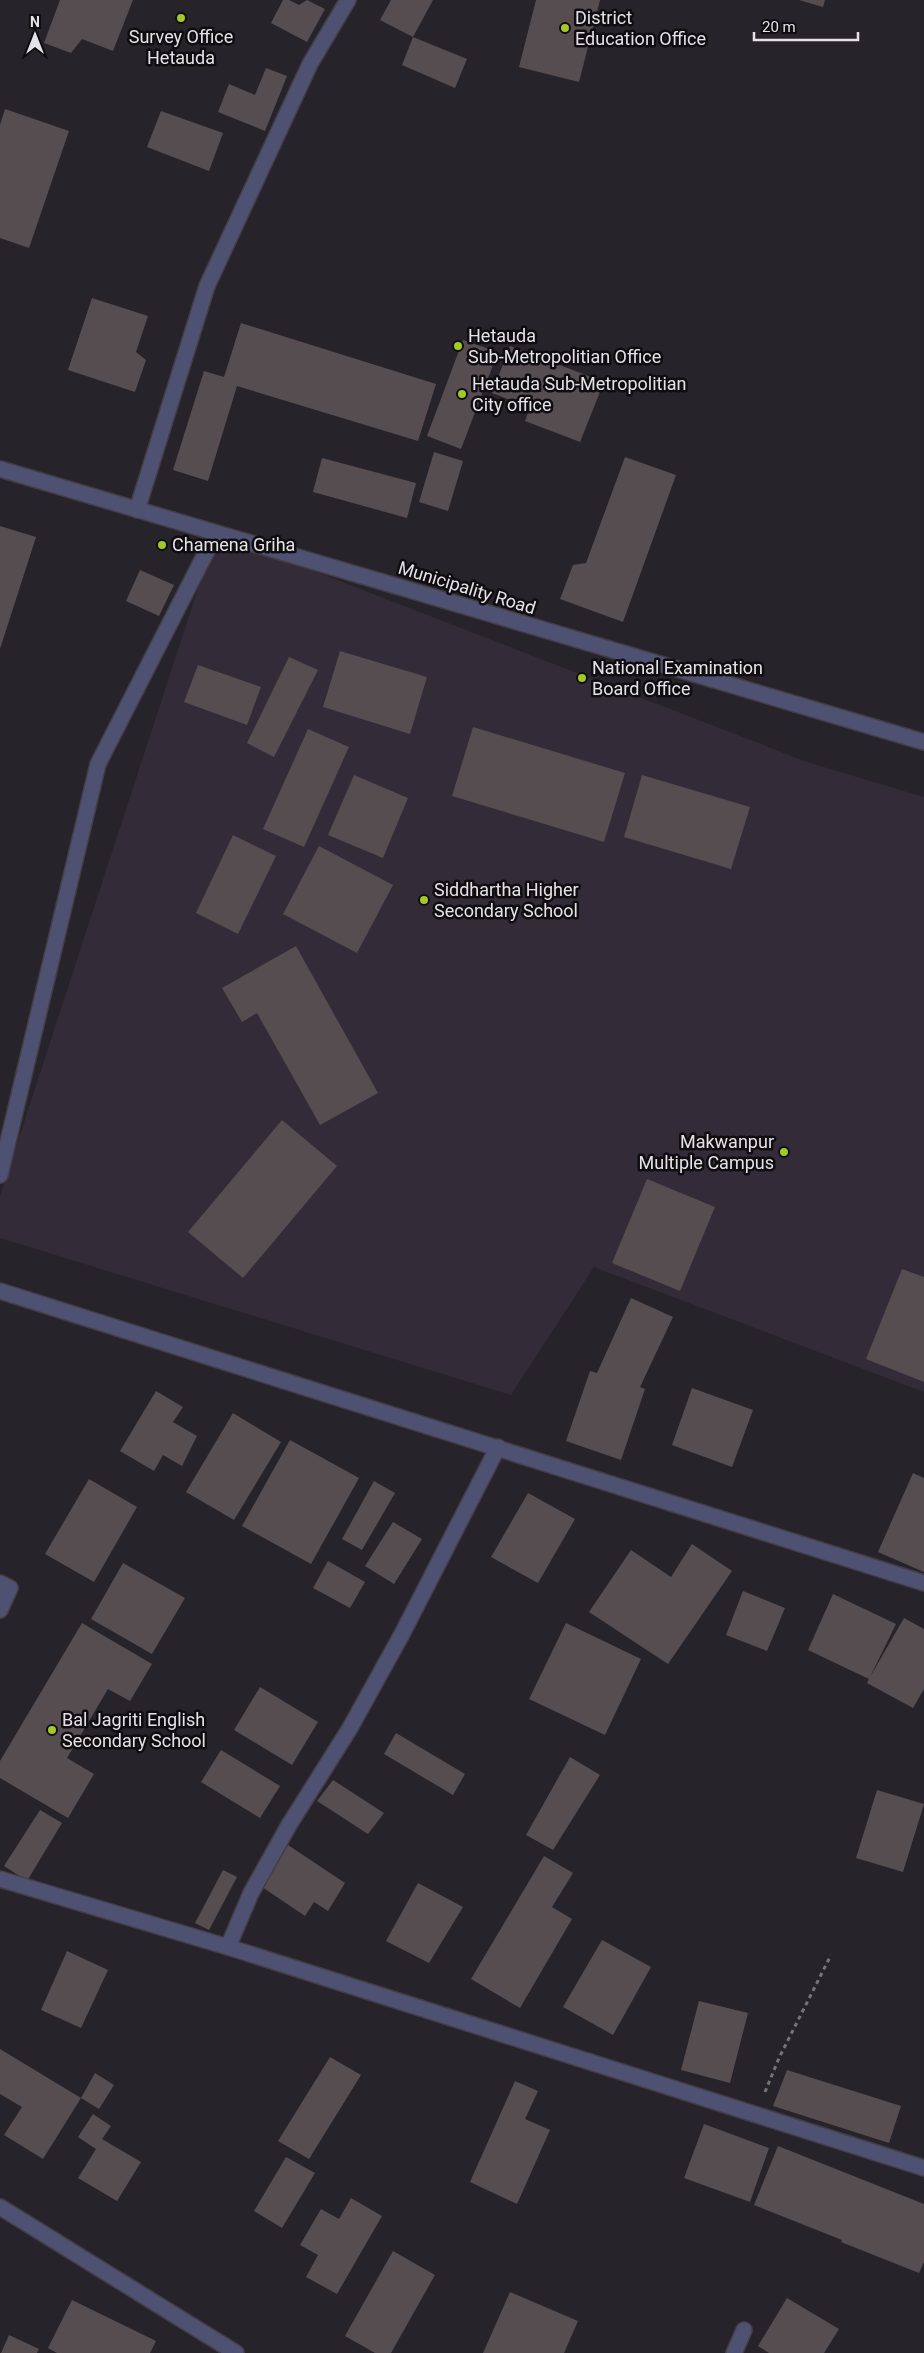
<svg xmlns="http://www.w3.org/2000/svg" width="924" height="2353" font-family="Roboto,sans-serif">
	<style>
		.built { fill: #332b37 }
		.building { fill: #564d51 }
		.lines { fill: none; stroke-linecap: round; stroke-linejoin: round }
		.service-casing { stroke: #423e44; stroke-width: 18 }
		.minor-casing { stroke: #423e44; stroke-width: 18 }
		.path { stroke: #767379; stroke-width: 3; stroke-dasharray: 4 4; stroke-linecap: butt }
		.service { stroke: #4f5172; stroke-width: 15 }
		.minor { stroke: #4f5172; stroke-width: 15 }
		.poi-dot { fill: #a2c927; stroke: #0f0d10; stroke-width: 2 }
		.labels { text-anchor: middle; stroke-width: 5; stroke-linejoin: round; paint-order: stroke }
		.poi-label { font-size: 18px; fill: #e5e2e7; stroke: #0f0d10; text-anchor: start }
		.street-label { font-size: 18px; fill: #e5e2e7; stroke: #0f0d10 }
	</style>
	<rect width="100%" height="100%" fill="#27232a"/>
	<path class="built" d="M216 533 807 762 924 797V1392L594 1267 511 1395 0 1238V1196Z"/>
	<g class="building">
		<path d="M60 0H133L113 51 82 39 71 53 44 43Z"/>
		<path d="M283 0H289L299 5 307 0 325 9 307 42 271 23Z"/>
		<path d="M391 0H433L413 37 380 20Z"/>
		<path d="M536 0H600L579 82 519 67Z"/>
		<path d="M799 0H825L823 7Z"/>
		<path d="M413 37 467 59 455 88 402 65Z"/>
		<path d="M266 68 287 76 265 131 218 112 229 84 255 95Z"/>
		<path d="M5 109 69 131 29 248 0 238V125Z"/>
		<path d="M161 111 223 133 209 171 147 147Z"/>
		<path d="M92 298 148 316 136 352 146 360 135 392 68 370Z"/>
		<path d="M241 323 436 384 418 441 237 386 208 481 173 470 204 371 224 377Z"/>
		<path d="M463 340 498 352 461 449 427 436Z"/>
		<path d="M510 346 604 382 580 442 525 421 530 407 492 393Z"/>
		<path d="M434 452 463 461 448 511 419 502Z"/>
		<path d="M625 457 676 475 623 622 560 599 573 565 586 563Z"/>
		<path d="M322 458 416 483 407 518 313 492Z"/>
		<path d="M0 526 36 537 0 649Z"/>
		<path d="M140 570 174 585 159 616 126 601Z"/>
		<path d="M340 651 427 677 410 734 323 707Z"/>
		<path d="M289 657 318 670 274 757 247 743Z"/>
		<path d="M198 665 261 687 247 725 184 702Z"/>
		<path d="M473 727 625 773 604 842 452 796Z"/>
		<path d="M308 729 349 747 304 847 263 829Z"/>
		<path d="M354 775 408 798 383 858 328 835Z"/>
		<path d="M642 775 750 807 731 869 624 837Z"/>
		<path d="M233 835 276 856 238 934 196 913Z"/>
		<path d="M319 846 393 885 357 953 283 914Z"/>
		<path d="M296 946 378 1093 320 1125 257 1013 242 1022 222 988Z"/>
		<path d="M282 1120 337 1166 243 1278 188 1232Z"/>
		<path d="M647 1179 715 1207 680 1291 612 1263Z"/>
		<path d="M902 1269 924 1277V1382L866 1359Z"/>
		<path d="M631 1298 673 1317 640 1387 645 1389 621 1460 566 1441 590 1371 597 1373Z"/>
		<path d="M692 1388 753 1410 732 1467 672 1445Z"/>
		<path d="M156 1391 183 1407 173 1422 197 1436 182 1466 163 1455 154 1471 120 1451Z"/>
		<path d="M233 1413 281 1442 234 1520 186 1492Z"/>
		<path d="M290 1440 359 1478 311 1564 242 1526Z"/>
		<path d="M913 1473 924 1478V1572L878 1552Z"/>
		<path d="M89 1479 137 1507 94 1582 45 1554Z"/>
		<path d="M374 1481 395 1493 362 1550 342 1539Z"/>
		<path d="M528 1493 575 1519 538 1583 491 1557Z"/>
		<path d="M393 1522 422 1539 394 1584 365 1566Z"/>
		<path d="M692 1544 732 1571 668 1664 589 1612 631 1550 671 1577Z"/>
		<path d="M328 1561 365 1582 350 1608 313 1588Z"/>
		<path d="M123 1563 185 1598 152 1654 91 1619Z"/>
		<path d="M743 1591 785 1608 767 1651 726 1635Z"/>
		<path d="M833 1594 896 1624 870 1677 904 1618 924 1629V1689L913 1708 867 1683 869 1679 808 1650Z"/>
		<path d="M82 1623 152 1664 130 1701 108 1689 67 1758 94 1774 68 1818 0 1778V1761Z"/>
		<path d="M566 1623 641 1659 605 1735 529 1699Z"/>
		<path d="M260 1687 318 1722 292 1765 234 1730Z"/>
		<path d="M396 1733 465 1774 453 1795 384 1754Z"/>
		<path d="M221 1750 280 1786 260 1818 201 1782Z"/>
		<path d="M570 1757 600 1775 553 1850 526 1835Z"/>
		<path d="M333 1780 384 1813 368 1834 317 1801Z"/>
		<path d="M877 1790 924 1804 903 1872 856 1858Z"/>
		<path d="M40 1810 62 1823 27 1881 4 1866Z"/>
		<path d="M288 1845 345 1883 328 1911 314 1902 305 1916 262 1887Z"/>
		<path d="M544 1856 573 1873 552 1907 572 1919 520 2008 471 1979Z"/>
		<path d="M223 1870 237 1877 209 1930 195 1923Z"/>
		<path d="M418 1883 463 1907 429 1963 386 1941Z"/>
		<path d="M602 1940 651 1967 613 2035 563 2007Z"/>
		<path d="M67 1951 108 1970 81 2028 41 2010Z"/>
		<path d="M699 2001 748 2013 730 2083 681 2070Z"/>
		<path d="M0 2049 81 2098 43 2159 4 2135 22 2107 0 2094Z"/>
		<path d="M330 2057 361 2075 309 2159 278 2141Z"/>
		<path d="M787 2070 901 2106 889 2143 773 2106Z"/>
		<path d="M95 2073 114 2085 99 2109 81 2098Z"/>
		<path d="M515 2081 538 2091 525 2119 550 2130 517 2204 470 2182Z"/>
		<path d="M93 2114 111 2126 102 2139 141 2162 117 2201 78 2178 96 2149 78 2137Z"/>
		<path d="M704 2124 769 2148 750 2202 684 2178Z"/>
		<path d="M778 2146 924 2204V2262L919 2273 841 2242 842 2240 754 2205Z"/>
		<path d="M286 2157 315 2173 282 2228 254 2211Z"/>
		<path d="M351 2198 382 2216 337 2294 306 2277 318 2255 300 2245 321 2209 339 2219Z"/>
		<path d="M393 2251 435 2275 391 2353H375L345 2336Z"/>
		<path d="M510 2292 578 2321 564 2353H483Z"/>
		<path d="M787 2298 839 2329 824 2353H769L758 2346Z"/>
		<path d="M72 2300 156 2341 150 2353H57L48 2348Z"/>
		<path d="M9 2335 39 2349 37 2353H1Z"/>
	</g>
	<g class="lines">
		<defs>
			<path id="service" d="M734 2353 744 2330"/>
			<g id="minor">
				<path d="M0 469 924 742"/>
				<path d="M137 510 207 286 310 64 348 0"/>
				<path d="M0 1175 98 764 216 533"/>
				<path d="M0 1291 924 1583"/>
				<path d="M0 1583 10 1588 0 1610"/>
				<path d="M0 1879 228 1947 924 2168"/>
				<path d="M228 1947 251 1893 289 1825 350 1728 402 1634 498 1447"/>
				<path d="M0 2207 236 2353"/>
			</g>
		</defs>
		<use href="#service" class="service-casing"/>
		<use href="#minor" class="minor-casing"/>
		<path class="path" d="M765 2092 779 2058 831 1955"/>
		<use href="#service" class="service"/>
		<use href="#minor" class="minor"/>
	</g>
	<g class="poi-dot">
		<circle cx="181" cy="18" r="5"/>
		<circle cx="565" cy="28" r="5"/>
		<circle cx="458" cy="346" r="5"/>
		<circle cx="462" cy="394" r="5"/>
		<circle cx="162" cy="545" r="5"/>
		<circle cx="582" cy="678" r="5"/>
		<circle cx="424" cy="900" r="5"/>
		<circle cx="784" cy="1152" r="5"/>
		<circle cx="52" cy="1730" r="5"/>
	</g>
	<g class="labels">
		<g class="poi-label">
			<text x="575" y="24">District<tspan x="575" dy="21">Education Office</tspan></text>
			<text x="181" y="43" text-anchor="middle">Survey Office<tspan x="181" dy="21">Hetauda</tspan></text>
			<text x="468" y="342">Hetauda<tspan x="468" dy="21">Sub-Metropolitian Office</tspan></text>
			<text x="472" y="390">Hetauda Sub-Metropolitian<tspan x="472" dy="21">City office</tspan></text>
			<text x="172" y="551">Chamena Griha</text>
			<text x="592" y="674">National Examination<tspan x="592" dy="21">Board Office</tspan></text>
			<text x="434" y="896">Siddhartha Higher<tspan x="434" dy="21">Secondary School</tspan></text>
			<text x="774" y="1148" text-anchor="end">Makwanpur<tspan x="774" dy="21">Multiple Campus</tspan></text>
			<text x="62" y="1726">Bal Jagriti English<tspan x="62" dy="21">Secondary School</tspan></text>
		</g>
		<g class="street-label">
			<text transform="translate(467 588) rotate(17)" y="6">Municipality Road</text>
		</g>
	</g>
	<g transform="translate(35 35)" stroke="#0f0d10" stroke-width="4" paint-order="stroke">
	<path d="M0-4L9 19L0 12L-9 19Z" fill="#e5e2e7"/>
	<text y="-8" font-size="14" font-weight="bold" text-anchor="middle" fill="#e5e2e7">N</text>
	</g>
	<path d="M754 32v8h104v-8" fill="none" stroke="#e5e2e7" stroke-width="2.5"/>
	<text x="762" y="32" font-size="15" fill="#e5e2e7" stroke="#0f0d10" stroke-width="4" paint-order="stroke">20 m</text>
</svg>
